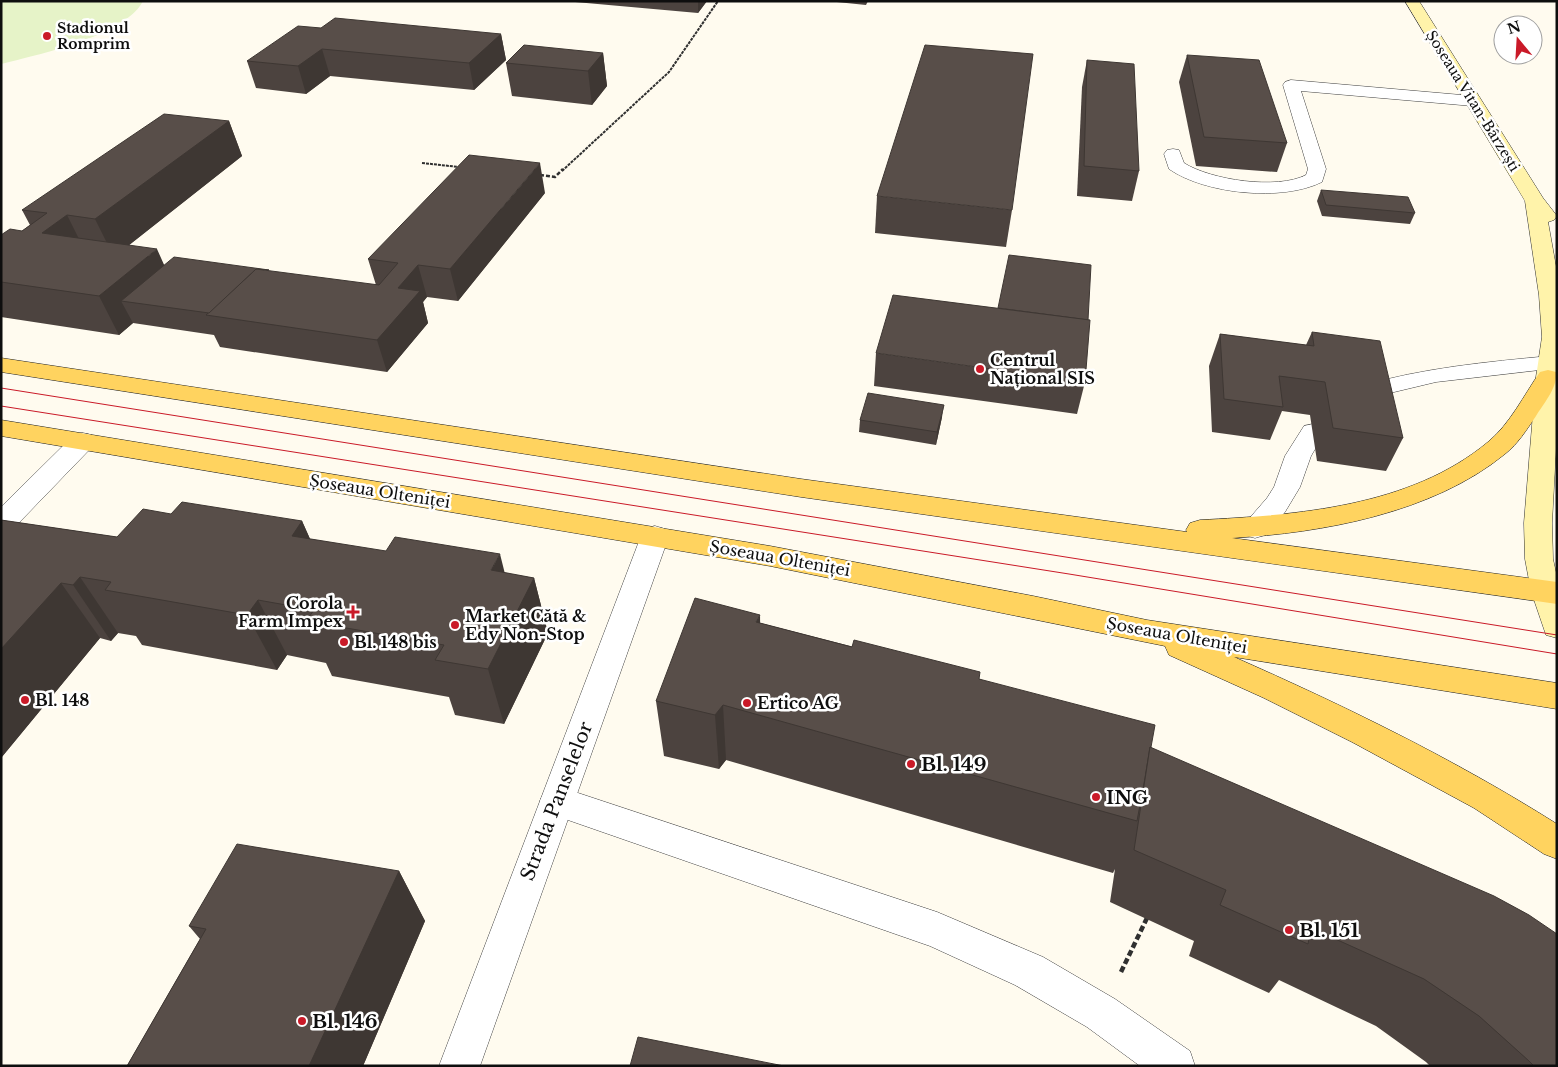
<svg xmlns="http://www.w3.org/2000/svg" width="1558" height="1067" font-family="'Libre Baskerville',serif">
	<style>
		.pitch { fill: #e6f3c8 }
		.lines { fill: none; stroke-linecap: round; stroke-linejoin: round }
		.lane-casing { stroke: #414141; stroke-width: 1 }
		.street-casing { stroke: #414141; stroke-width: 1 }
		.secondary-casing { stroke: #303030; stroke-width: 1 }
		.primary-casing { stroke: #1f1f1f; stroke-width: 1 }
		.path-far2 { stroke: #303030; stroke-width: 2; stroke-dasharray: 3 1; stroke-linecap: butt }
		.path-far1 { stroke: #303030; stroke-width: 2.5; stroke-dasharray: 4 2; stroke-linecap: butt }
		.path { stroke: #303030; stroke-width: 4.5; stroke-dasharray: 6 3; stroke-linecap: butt }
		.lane { fill: #fff; fill-rule: evenodd }
		.street { fill: #fff; fill-rule: evenodd }
		.secondary { fill: #fff3aa; fill-rule: evenodd }
		.primary { fill: #ffd35f; fill-rule: evenodd }
		.tram { stroke: #ca1a28; stroke-width: 1 }
		.wall { fill: #4c433f }
		.shaded-wall { fill: #3e3733 }
		.building { fill: #584e49; stroke: #3e3733 }
		.poi-dot { fill: #ca1a28; stroke: #fff; stroke-width: 2 }
		.labels { text-anchor: middle; stroke-width: 5; stroke-linejoin: round; paint-order: stroke }
		.far-poi-label { font-size: 14px; font-weight: bold; fill: #0e0e0e; stroke: #fff; text-anchor: start }
		.far-street-label { font-size: 14px; fill: #0e0e0e; stroke: #fff }
		.poi-label { font-size: 16px; font-weight: bold; fill: #0e0e0e; stroke: #fff; text-anchor: start }
		.street-label { font-size: 16px; fill: #0e0e0e; stroke: #fff }
		.near-poi-label { font-size: 19px; font-weight: bold; fill: #0e0e0e; stroke: #fff; text-anchor: start }
		.near-street-label { font-size: 19px; fill: #0e0e0e; stroke: #fff }
	</style>
	<rect width="100%" height="100%" fill="#fffbef"/>
	<path class="pitch" d="M1 1H143C125 36 37 55 1 64Z"/>
	<g class="lines">
		<defs>
			<g id="lane">
				<path d="M1291 80 1473 96 1479 98 1481 101 1479 104 1473 106 1301 91 1326 169 1322 182C1282 202 1205 194 1169 169L1164 154 1167 150 1173 149 1179 150 1184 163C1211 180 1277 190 1306 175L1308 169 1283 85 1285 82Z"/>
				<path d="M1550 356 1557 358V368L1436 382 1369 398 1361 396 1357 391 1361 386C1423 368 1486 362 1550 356Z"/>
				<path d="M1313 424 1322 426 1325 432 1311 456 1300 487 1285 512 1265 535 1255 538 1245 535 1241 528 1267 498 1274 487 1285 456 1304 426Z"/>
				<path d="M557 786 937 912 1043 957 1115 999 1190 1051 1195 1066H1140L1087 1027 1015 985 930 946 545 812 540 801 545 790Z"/>
			</g>
			<g id="street">
				<path d="M83 433 92 435 96 441 92 447 11 531 1 533V507L74 435Z"/>
				<path d="M655 526 665 529 669 536 480 1066H439L641 536 645 529Z"/>
			</g>
			<path id="secondary" d="M1405 1H1419L1543 198 1557 216 1554 220 1548 222 1557 272V431L1552 523 1553 559 1557 577V638L1546 635 1531 591 1525 559 1524 523 1536 377 1542 337 1539 295 1525 201Z"/>
			<g id="primary">
				<path d="M1 358 801 479 1187 532 1186 530 1190 523 1200 520C1297 515 1410 507 1488 442 1510 424 1524 395 1540 372L1548 370 1556 372C1558 387 1544 403 1536 416 1527 429 1518 444 1505 454 1433 513 1322 533 1232 538L1557 582V604L801 497 1 372Z"/>
				<path d="M1 420 770 546 1033 596 1147 620 1557 683V709L1234 657C1345 706 1454 759 1557 824V859L1544 854 1474 808 1352 742 1264 698 1169 655 1165 646 770 566 1 436Z"/>
			</g>
		</defs>
		<use href="#lane" class="lane-casing"/>
		<use href="#street" class="street-casing"/>
		<use href="#secondary" class="secondary-casing"/>
		<use href="#primary" class="primary-casing"/>
		<g class="path-far2">
			<path d="M422 163 459 167"/>
			<path d="M562 171 669 72 718 1"/>
		</g>
		<path class="path-far1" d="M540 175 555 177 563 169"/>
		<path class="path" d="M1121 972 1147 918"/>
		<use href="#lane" class="lane"/>
		<use href="#street" class="street"/>
		<use href="#secondary" class="secondary"/>
		<use href="#primary" class="primary"/>
		<g class="tram">
			<path d="M1 388 1557 635"/>
			<path d="M1 406 1069 574 1557 654"/>
		</g>
	</g>
	<g class="wall">
		<path d="M564 1H707L698 13Z"/>
		<path d="M827 1H868L866 5Z"/>
		<path d="M321 28 501 34 506 60 474 90 330 76 306 94 256 88 247 61Z"/>
		<path d="M603 53 607 86 592 105 512 96 506 63Z"/>
		<path d="M1187 55 1287 143 1277 172 1196 166 1179 82Z"/>
		<path d="M1087 60 1139 171 1132 201 1077 196 1082 87Z"/>
		<path d="M229 121 242 156 129 245 164 265 376 285 368 259 545 193 458 301 427 297 423 302 428 323 387 372 220 347 214 335 133 323 119 335 1 317V235L22 231 30 225 22 210Z"/>
		<path d="M1321 190 1415 213 1410 224 1322 216 1317 201Z"/>
		<path d="M877 196 1012 210 1006 247 875 233Z"/>
		<path d="M1312 332 1403 438 1386 471 1317 461 1310 415 1282 411 1270 440 1212 432 1209 366 1220 334 1306 345Z"/>
		<path d="M876 353 1085 382 1077 414 874 386Z"/>
		<path d="M942 417 936 445 859 432 860 420Z"/>
		<path d="M171 514 302 521 310 539 534 578 548 633 504 724 455 715 449 697 332 676 326 663 287 655 277 670 142 645 136 636 118 633 111 641 100 638 1 758V520L117 537Z"/>
		<path d="M760 623 979 679 1151 747 1557 1066H1430L1426 1062 1376 1026 1279 980 1269 993 1189 956 1194 941 1110 902 1115 869 1113 873 726 760 719 769 664 756 656 701Z"/>
		<path d="M399 871 425 921 363 1066H127L200 939 189 926Z"/>
	</g>
	<g class="shaded-wall">
		<path d="M698 1H707L698 13Z"/>
		<path d="M501 34 506 60 474 90 469 63Z"/>
		<path d="M322 49 330 76 306 94 298 66Z"/>
		<path d="M603 53 607 86 592 105 588 71Z"/>
		<path d="M229 121 242 156 114 257 95 219Z"/>
		<path d="M540 163 545 193 458 301 450 269Z"/>
		<path d="M67 215 86 253 42 233Z"/>
		<path d="M157 249 174 287 121 301 133 323 119 335 99 296Z"/>
		<path d="M418 265 427 297 423 302 428 323 387 372 377 340 398 288Z"/>
		<path d="M944 405 942 417 936 445 937 432Z"/>
		<path d="M302 521 327 577 292 536Z"/>
		<path d="M500 554 514 610 491 570Z"/>
		<path d="M80 577 118 633 111 641 73 585Z"/>
		<path d="M534 578 548 633 504 724 488 669Z"/>
		<path d="M61 583 100 638 1 758V649Z"/>
		<path d="M258 600 287 655 277 670 247 615Z"/>
		<path d="M760 615 761 671 756 622Z"/>
		<path d="M723 705 726 760 719 769 715 715Z"/>
		<path d="M399 871 425 921 363 1066H309Z"/>
	</g>
	<g class="building">
		<path d="M335 18 501 34 469 63 322 49 298 66 247 61 298 26 321 28Z"/>
		<path d="M524 45 603 53 588 71 506 63Z"/>
		<path d="M925 45 1033 54 1012 210 877 196Z"/>
		<path d="M1187 55 1259 60 1287 143 1204 137Z"/>
		<path d="M1087 60 1134 64 1139 171 1084 166Z"/>
		<path d="M164 114 229 121 95 219 67 215 42 233 157 249 99 296 1 282V235L10 229 22 231 47 213 22 210Z"/>
		<path d="M469 155 540 163 450 269 418 265 398 288 420 291 377 340 206 315 256 269 379 285 398 263 368 259Z"/>
		<path d="M1321 190 1408 197 1415 213 1326 205Z"/>
		<path d="M1009 255 1091 265 1088 320 998 308Z"/>
		<path d="M174 257 269 270 256 269 209 313 121 301Z"/>
		<path d="M893 295 1090 320 1085 382 876 353Z"/>
		<path d="M1312 332 1380 341 1403 438 1333 428 1325 382 1279 376 1283 407 1224 399 1220 334 1314 346Z"/>
		<path d="M868 393 944 405 937 432 860 420Z"/>
		<path d="M182 502 302 521 292 536 386 551 395 537 500 554 491 570 534 578 488 669 435 660 444 645 306 621 314 610 258 600 247 615 105 590 111 582 80 577 73 585 61 583 1 649V520L117 537 143 509 171 514Z"/>
		<path d="M695 598 760 615 756 622 852 647 854 640 980 672 979 679 1155 725 1151 747H1150L1145 778 1137 821 723 705 715 715 656 701Z"/>
		<path d="M1150 747 1494 896 1529 915 1557 934V1066H1534L1529 1061 1479 1016 1424 979 1311 928 1308 944 1220 905 1226 890 1134 850Z"/>
		<path d="M237 844 399 871 309 1066H127L206 929 189 926Z"/>
		<path d="M638 1037 784 1066H630Z"/>
	</g>
	<g class="poi-dot">
		<circle cx="47" cy="36" r="5"/>
		<circle cx="980" cy="369" r="5"/>
		<path d="M350.5 604.5h5v5h5v5h-5v5h-5v-5h-5v-5h5z"/>
		<circle cx="455" cy="625" r="5"/>
		<circle cx="344" cy="642" r="5"/>
		<circle cx="25" cy="700" r="5"/>
		<circle cx="747" cy="703" r="5"/>
		<circle cx="911" cy="764" r="5"/>
		<circle cx="1096" cy="797" r="5"/>
		<circle cx="1289" cy="930" r="5"/>
		<circle cx="302" cy="1021" r="5"/>
	</g>
	<g class="labels">
		<g class="far-poi-label">
			<text x="57" y="33">Stadionul<tspan x="57" dy="16">Romprim</tspan></text>
		</g>
		<g class="far-street-label">
			<text transform="translate(1473 101) rotate(58)" y="5">Șoseaua Vitan-Bârzești</text>
		</g>
		<g class="poi-label">
			<text x="990" y="366">Centrul<tspan x="990" dy="18">Național SIS</tspan></text>
			<text x="343" y="609" text-anchor="end">Corola<tspan x="343" dy="18">Farm Impex</tspan></text>
			<text x="465" y="622">Market Cătă &amp;<tspan x="465" dy="18">Edy Non-Stop</tspan></text>
			<text x="354" y="648">Bl. 148 bis</text>
			<text x="35" y="706">Bl. 148</text>
			<text x="757" y="709">Ertico AG</text>
		</g>
		<g class="street-label">
			<text transform="translate(380 491) rotate(9)" y="6">Șoseaua Olteniței</text>
			<text transform="translate(780 558) rotate(10)" y="6">Șoseaua Olteniței</text>
			<text transform="translate(1177 635) rotate(10)" y="6">Șoseaua Olteniței</text>
		</g>
		<g class="near-poi-label">
			<text x="921" y="771">Bl. 149</text>
			<text x="1106" y="804">ING</text>
			<text x="1299" y="937">Bl. 151</text>
			<text x="312" y="1028">Bl. 146</text>
		</g>
		<g class="near-street-label">
			<text transform="translate(556 801) rotate(-69)" y="7">Strada Panselelor</text>
		</g>
	</g>
	<rect width="1558" height="1067" fill="none" stroke="#0e0e0e" stroke-width="5"/>
	<g transform="translate(1518 40) rotate(342)"><circle r="24" fill="#ffffff" stroke="#9f9f9f"/>
	<path d="M0-4L9 19L0 12L-9 19Z" fill="#ca1a28"/>
	<text y="-8" font-size="14" font-weight="bold" text-anchor="middle" fill="#0e0e0e">N</text>
	</g>
</svg>
